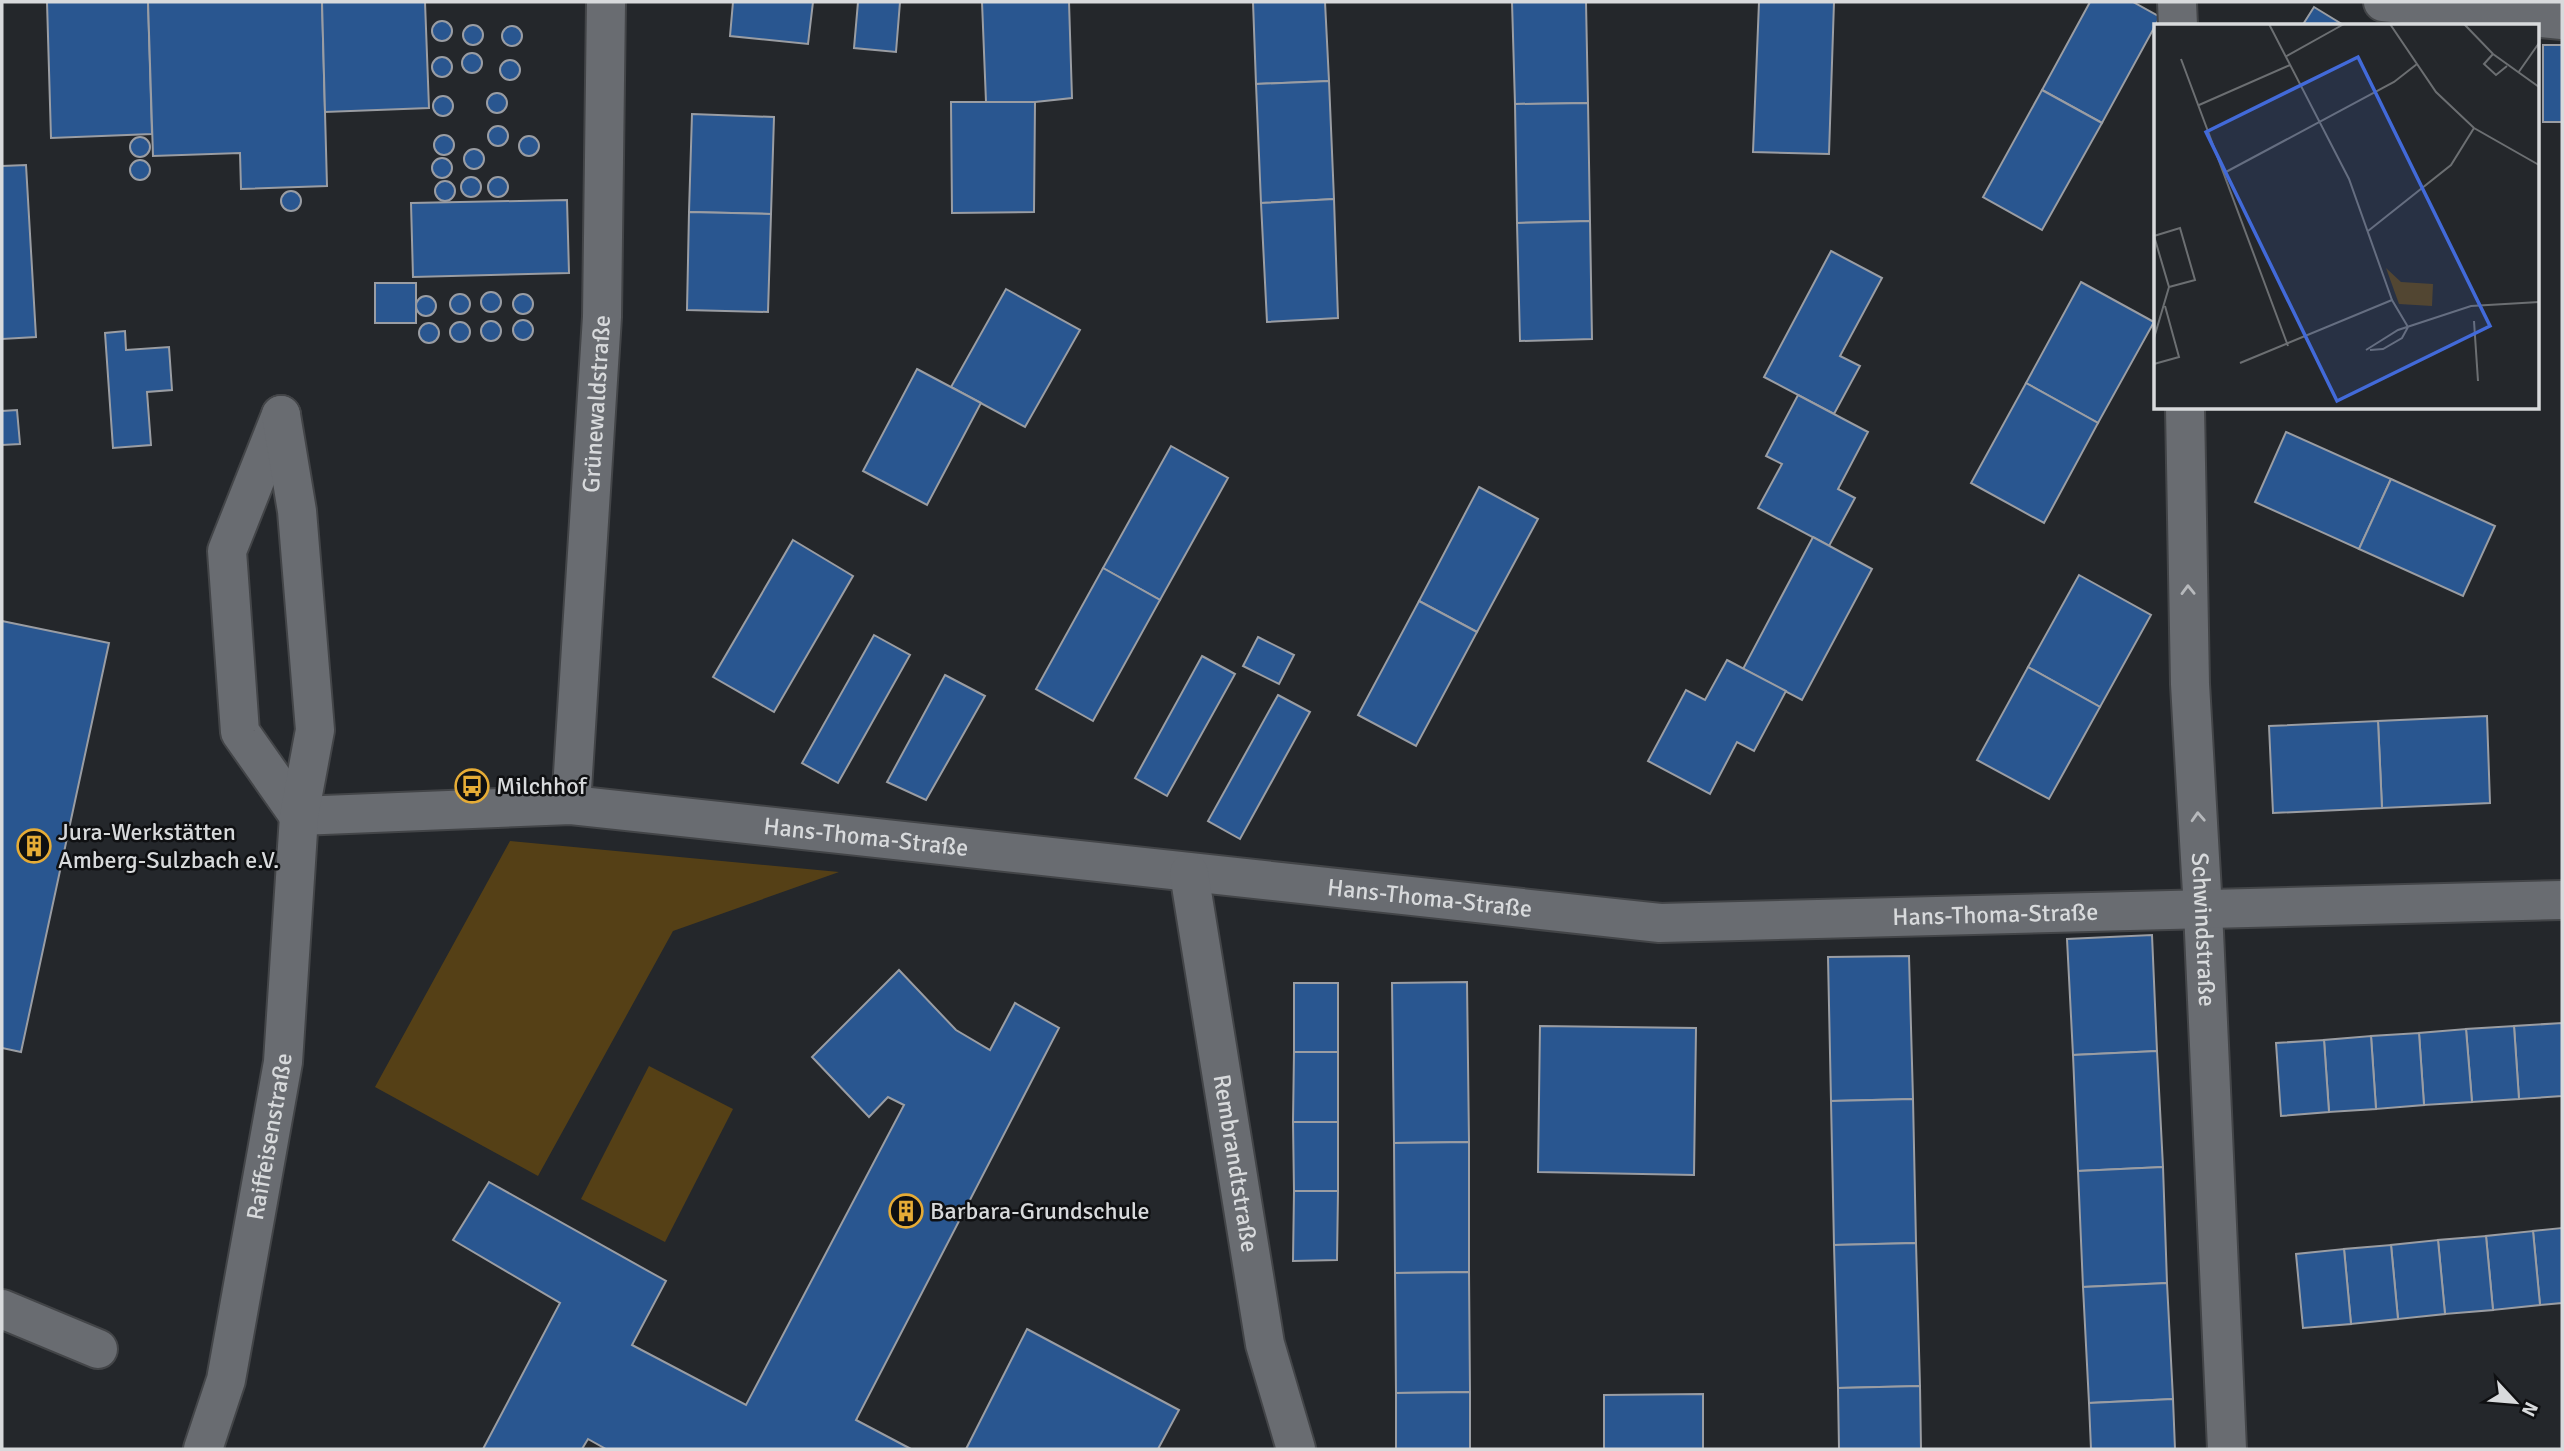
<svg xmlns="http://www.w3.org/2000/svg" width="2564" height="1451" font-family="Signika,sans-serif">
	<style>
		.green { fill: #554016 }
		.building { fill: #295690; stroke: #9a9da3; stroke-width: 2 }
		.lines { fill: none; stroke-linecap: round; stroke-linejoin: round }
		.minor-casing { stroke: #434548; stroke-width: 42 }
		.minor { stroke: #696c71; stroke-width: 38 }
		.oneway { stroke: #b7b9bc }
		.labels { text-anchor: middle; stroke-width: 5; stroke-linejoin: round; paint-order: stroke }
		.street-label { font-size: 24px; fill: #d8dadc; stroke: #0f1012 }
		.poi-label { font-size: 24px; fill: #d8dadc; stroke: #0f1012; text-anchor: start }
		.inset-road { fill: none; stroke: #6c6f72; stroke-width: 2 }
		.view { fill: #426ad9; fill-opacity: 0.15; stroke: #426ad9; stroke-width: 3.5 }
		.inset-edge { fill: none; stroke: #d8dadc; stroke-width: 3.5 }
	</style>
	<rect width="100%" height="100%" fill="#24272b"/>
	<g class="green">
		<path d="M510 841 839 872 673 931 538 1176 375 1087Z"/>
		<path d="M649 1066 733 1109 665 1242 581 1199Z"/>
	</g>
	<g class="building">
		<path d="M47 2H148L152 134 51 138Z"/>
		<path d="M148 2H322L327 186 241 189 240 153 153 156Z"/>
		<path d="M322 2H425L429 108 325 112Z"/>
		<path d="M733 2H813L808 44 730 36Z"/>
		<path d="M858 2H900L896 52 854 48Z"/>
		<path d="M982 2H1069L1072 98 1035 102H986Z"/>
		<path d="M1253 2H1325L1329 81 1256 84Z"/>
		<path d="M1512 2H1586L1588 103 1515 104Z"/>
		<path d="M1759 2H1834L1829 154 1753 152Z"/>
		<path d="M2090 2H2133L2160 17 2102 123 2042 90Z"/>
		<path d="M2314 7 2345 26H2302Z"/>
		<circle cx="442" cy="31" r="10"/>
		<circle cx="473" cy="35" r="10"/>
		<circle cx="512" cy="36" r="10"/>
		<rect x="2543" y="45" width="19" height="77"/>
		<circle cx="472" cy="63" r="10"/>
		<circle cx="442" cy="67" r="10"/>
		<circle cx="510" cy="70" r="10"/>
		<path d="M1329 81 1334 199 1261 203 1256 84Z"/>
		<path d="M2042 90 2102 123 2042 230 1983 197Z"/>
		<circle cx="497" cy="103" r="10"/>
		<circle cx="443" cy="106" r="10"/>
		<path d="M951 102H1035L1034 212 952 213Z"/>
		<path d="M1588 103 1590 221 1517 223 1515 104Z"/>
		<path d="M692 114 774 117 771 214 689 212Z"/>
		<circle cx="498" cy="136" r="10"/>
		<circle cx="444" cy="145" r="10"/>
		<circle cx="529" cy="146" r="10"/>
		<circle cx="140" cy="147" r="10"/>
		<circle cx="474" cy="159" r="10"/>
		<circle cx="442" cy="168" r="10"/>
		<circle cx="140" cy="170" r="10"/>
		<path d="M26 165 36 337 2 339V166Z"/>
		<circle cx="498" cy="187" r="10"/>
		<circle cx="471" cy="187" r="10"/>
		<circle cx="445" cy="191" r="10"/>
		<circle cx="291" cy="201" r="10"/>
		<path d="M1334 199 1338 318 1267 322 1261 203Z"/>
		<path d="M567 200 569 273 413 277 411 203Z"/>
		<path d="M689 212 771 214 768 312 687 310Z"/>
		<path d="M1590 221 1592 339 1520 341 1517 223Z"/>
		<path d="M1831 251 1882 278 1840 356 1860 366 1834 414 1764 377Z"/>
		<path d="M2081 282 2154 322 2098 423 2026 383Z"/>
		<rect x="375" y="283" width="41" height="40"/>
		<path d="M1006 289 1080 330 1025 427 951 387Z"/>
		<circle cx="491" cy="302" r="10"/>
		<circle cx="460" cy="304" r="10"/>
		<circle cx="523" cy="304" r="10"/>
		<circle cx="426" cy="306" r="10"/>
		<circle cx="523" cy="330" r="10"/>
		<circle cx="491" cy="331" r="10"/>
		<circle cx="460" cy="332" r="10"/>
		<circle cx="429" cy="333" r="10"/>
		<path d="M125 331 126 350 169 347 172 390 147 392 151 445 113 448 105 333Z"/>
		<path d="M917 369 981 403 927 505 863 471Z"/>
		<path d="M2026 383 2098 423 2044 523 1971 483Z"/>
		<path d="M1798 395 1868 432 1838 489 1855 498 1829 546 1758 508 1782 464 1766 456Z"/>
		<path d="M17 410 20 444 2 445V411Z"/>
		<path d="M2286 432 2391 479 2359 549 2255 502Z"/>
		<path d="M1171 446 1228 478 1160 600 1103 568Z"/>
		<path d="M2391 479 2495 526 2463 596 2359 549Z"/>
		<path d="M1479 487 1538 519 1477 632 1419 601Z"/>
		<path d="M1813 537 1872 569 1802 700 1743 669Z"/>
		<path d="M793 540 853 576 774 712 713 677Z"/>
		<path d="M1103 568 1160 600 1093 721 1036 689Z"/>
		<path d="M2079 575 2151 615 2100 707 2028 667Z"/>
		<path d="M1419 601 1477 632 1416 746 1358 715Z"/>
		<path d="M2 621 109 643 21 1052 2 1048Z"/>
		<path d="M874 635 910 655 838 783 802 763Z"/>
		<path d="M1258 637 1294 655 1279 684 1243 666Z"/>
		<path d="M1202 656 1235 674 1167 796 1135 778Z"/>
		<path d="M1727 660 1786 691 1754 751 1737 742 1710 794 1648 761 1686 690 1705 700Z"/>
		<path d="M2028 667 2100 707 2049 799 1977 760Z"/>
		<path d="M945 675 985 696 926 800 887 782Z"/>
		<path d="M1278 695 1310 712 1240 839 1208 821Z"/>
		<path d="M2487 716 2490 803 2382 808 2378 721Z"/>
		<path d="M2378 721 2382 808 2273 813 2269 726Z"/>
		<path d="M2152 935 2157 1051 2073 1055 2067 939Z"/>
		<path d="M1909 956 1913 1099 1831 1101 1828 957Z"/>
		<path d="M899 970 956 1030 990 1050 1015 1003 1059 1028 856 1420 911 1449H606L588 1439 582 1449H483L560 1303 453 1240 489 1182 666 1281 632 1345 746 1405 904 1105 888 1097 869 1117 812 1057Z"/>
		<path d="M1467 982 1469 1142 1394 1143 1392 983Z"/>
		<rect x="1294" y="983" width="44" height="69"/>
		<path d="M2562 1023V1096L2519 1099 2514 1026Z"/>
		<path d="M1540 1026 1696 1028 1694 1175 1538 1172Z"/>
		<path d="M2514 1026 2519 1099 2472 1102 2466 1029Z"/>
		<path d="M2466 1029 2472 1102 2424 1105 2419 1033Z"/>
		<path d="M2419 1033 2424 1105 2376 1109 2371 1036Z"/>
		<path d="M2371 1036 2376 1109 2329 1112 2324 1040Z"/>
		<path d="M2324 1040 2329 1112 2281 1116 2276 1043Z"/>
		<path d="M2157 1051 2163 1167 2078 1171 2073 1055Z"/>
		<path d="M1294 1052H1338V1122H1293Z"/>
		<path d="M1913 1099 1916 1243 1834 1245 1831 1101Z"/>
		<path d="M1293 1122H1338V1191H1294Z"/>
		<path d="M1469 1142V1272L1395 1273 1394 1143Z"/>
		<path d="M2163 1167 2167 1283 2083 1287 2078 1171Z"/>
		<path d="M1294 1191H1338L1337 1260 1293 1261Z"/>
		<path d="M2562 1228V1303L2540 1305 2533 1231Z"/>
		<path d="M2533 1231 2540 1305 2493 1310 2486 1236Z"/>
		<path d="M2486 1236 2493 1310 2445 1314 2438 1240Z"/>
		<path d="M2438 1240 2445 1314 2398 1319 2391 1245Z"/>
		<path d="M1916 1243 1920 1386 1838 1388 1834 1245Z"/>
		<path d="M2391 1245 2398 1319 2351 1324 2344 1249Z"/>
		<path d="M2344 1249 2351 1324 2303 1328 2296 1254Z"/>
		<path d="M1469 1272 1470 1392 1396 1393 1395 1273Z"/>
		<path d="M2167 1283 2173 1399 2089 1403 2083 1287Z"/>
		<path d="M1027 1329 1179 1410 1158 1449H966Z"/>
		<path d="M1920 1386 1921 1449H1839L1838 1388Z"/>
		<path d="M1470 1392V1449H1396V1393Z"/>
		<path d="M1703 1394V1449H1604V1395Z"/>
		<path d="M2173 1399 2175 1449H2091L2089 1403Z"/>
	</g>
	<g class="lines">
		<defs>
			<g id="minor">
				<path d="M2177 2 2178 26"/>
				<path d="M2383 2 2562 20"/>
				<path id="s1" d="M2185 408 2190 684 2203 910 2227 1449"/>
				<path d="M281 415 227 551 240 732 299 816"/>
				<path id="s2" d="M571 805 602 317 606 2"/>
				<path id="s3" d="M299 816 571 805 1660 923 2562 900"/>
				<path id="s4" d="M1189 873 1265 1344 1296 1449"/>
				<path d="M2 1309 98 1349"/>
				<path id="s5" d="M203 1449 226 1380 283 1062 299 816 315 730 297 511 281 415"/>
			</g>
		</defs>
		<use href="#minor" class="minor-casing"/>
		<use href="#minor" class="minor"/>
	</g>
	<defs><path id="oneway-chevron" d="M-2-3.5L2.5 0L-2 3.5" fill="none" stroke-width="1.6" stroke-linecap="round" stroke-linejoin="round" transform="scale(1.75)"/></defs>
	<g class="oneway">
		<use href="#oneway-chevron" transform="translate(2188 590) rotate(-91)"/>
		<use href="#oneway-chevron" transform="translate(2198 817) rotate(-93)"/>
	</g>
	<defs>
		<symbol id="bus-ring" viewBox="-11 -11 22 22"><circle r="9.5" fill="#0f1012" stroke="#e6ac36" stroke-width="1.5"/><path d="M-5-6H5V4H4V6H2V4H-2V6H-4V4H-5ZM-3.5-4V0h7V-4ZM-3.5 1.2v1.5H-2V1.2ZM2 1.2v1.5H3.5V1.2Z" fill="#e6ac36"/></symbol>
		<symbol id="building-ring" viewBox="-11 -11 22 22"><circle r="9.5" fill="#0f1012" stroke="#e6ac36" stroke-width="1.5"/><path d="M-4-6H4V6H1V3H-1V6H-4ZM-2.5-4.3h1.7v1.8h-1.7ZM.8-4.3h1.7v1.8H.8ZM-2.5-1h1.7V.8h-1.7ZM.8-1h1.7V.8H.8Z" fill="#e6ac36"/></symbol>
	</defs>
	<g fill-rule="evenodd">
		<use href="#bus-ring" x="453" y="767" width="38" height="38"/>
		<use href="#building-ring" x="15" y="827" width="38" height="38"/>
		<use href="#building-ring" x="887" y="1192" width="38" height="38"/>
	</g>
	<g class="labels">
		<g class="street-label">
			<text dy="8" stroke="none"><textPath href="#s2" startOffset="402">Grünewaldstraße</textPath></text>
			<text dy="8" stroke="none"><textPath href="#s3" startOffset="569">Hans-Thoma-Straße</textPath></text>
			<text dy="8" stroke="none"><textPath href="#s3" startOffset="1136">Hans-Thoma-Straße</textPath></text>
			<text dy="8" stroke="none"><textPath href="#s3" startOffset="1703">Hans-Thoma-Straße</textPath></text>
			<text dy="8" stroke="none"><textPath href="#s1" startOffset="522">Schwindstraße</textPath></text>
			<text dy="8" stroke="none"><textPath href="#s5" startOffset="320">Raiffeisenstraße</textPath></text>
			<text dy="8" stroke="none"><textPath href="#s4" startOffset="294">Rembrandtstraße</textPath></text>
		</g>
		<g class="poi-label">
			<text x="496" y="794">Milchhof</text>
			<text x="58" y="840">Jura-Werkstätten<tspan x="58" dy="28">Amberg-Sulzbach e.V.</tspan></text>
			<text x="930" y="1219">Barbara-Grundschule</text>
		</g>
	</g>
	<g transform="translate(2154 24)">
		<rect width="385" height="385" fill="#24272b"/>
		<path d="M232 244 247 258 279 260 278 282 245 280Z" fill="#554016"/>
		<path class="inset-road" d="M115 0 195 155 238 276 254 303M236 0 282 68 320 104 385 141M310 0 339 30 385 63M339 30 330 40 342 51 353 42M131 33 190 0M27 35 134 322M364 49 385 19M45 81 136 41M70 149 240 58 263 40M214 207 297 141 320 104M320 297 324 357M0 314 15 263 0 212 26 204 41 256 15 263M212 326 244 306 317 282 385 278M216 326 229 325 248 314 254 303M86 339 238 276M0 340 25 333 11 282"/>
		<path class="view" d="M204 33 336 302 183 377 52 108Z"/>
		<rect width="385" height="385" class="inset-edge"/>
	</g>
	<rect width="2564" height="1451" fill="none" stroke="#d8dadc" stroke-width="7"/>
	<g transform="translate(2515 1402) rotate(116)" stroke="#0f1012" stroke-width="5" paint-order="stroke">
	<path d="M0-5L12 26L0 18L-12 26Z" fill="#d8dadc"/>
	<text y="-10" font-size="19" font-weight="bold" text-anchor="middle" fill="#d8dadc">N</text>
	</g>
</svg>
